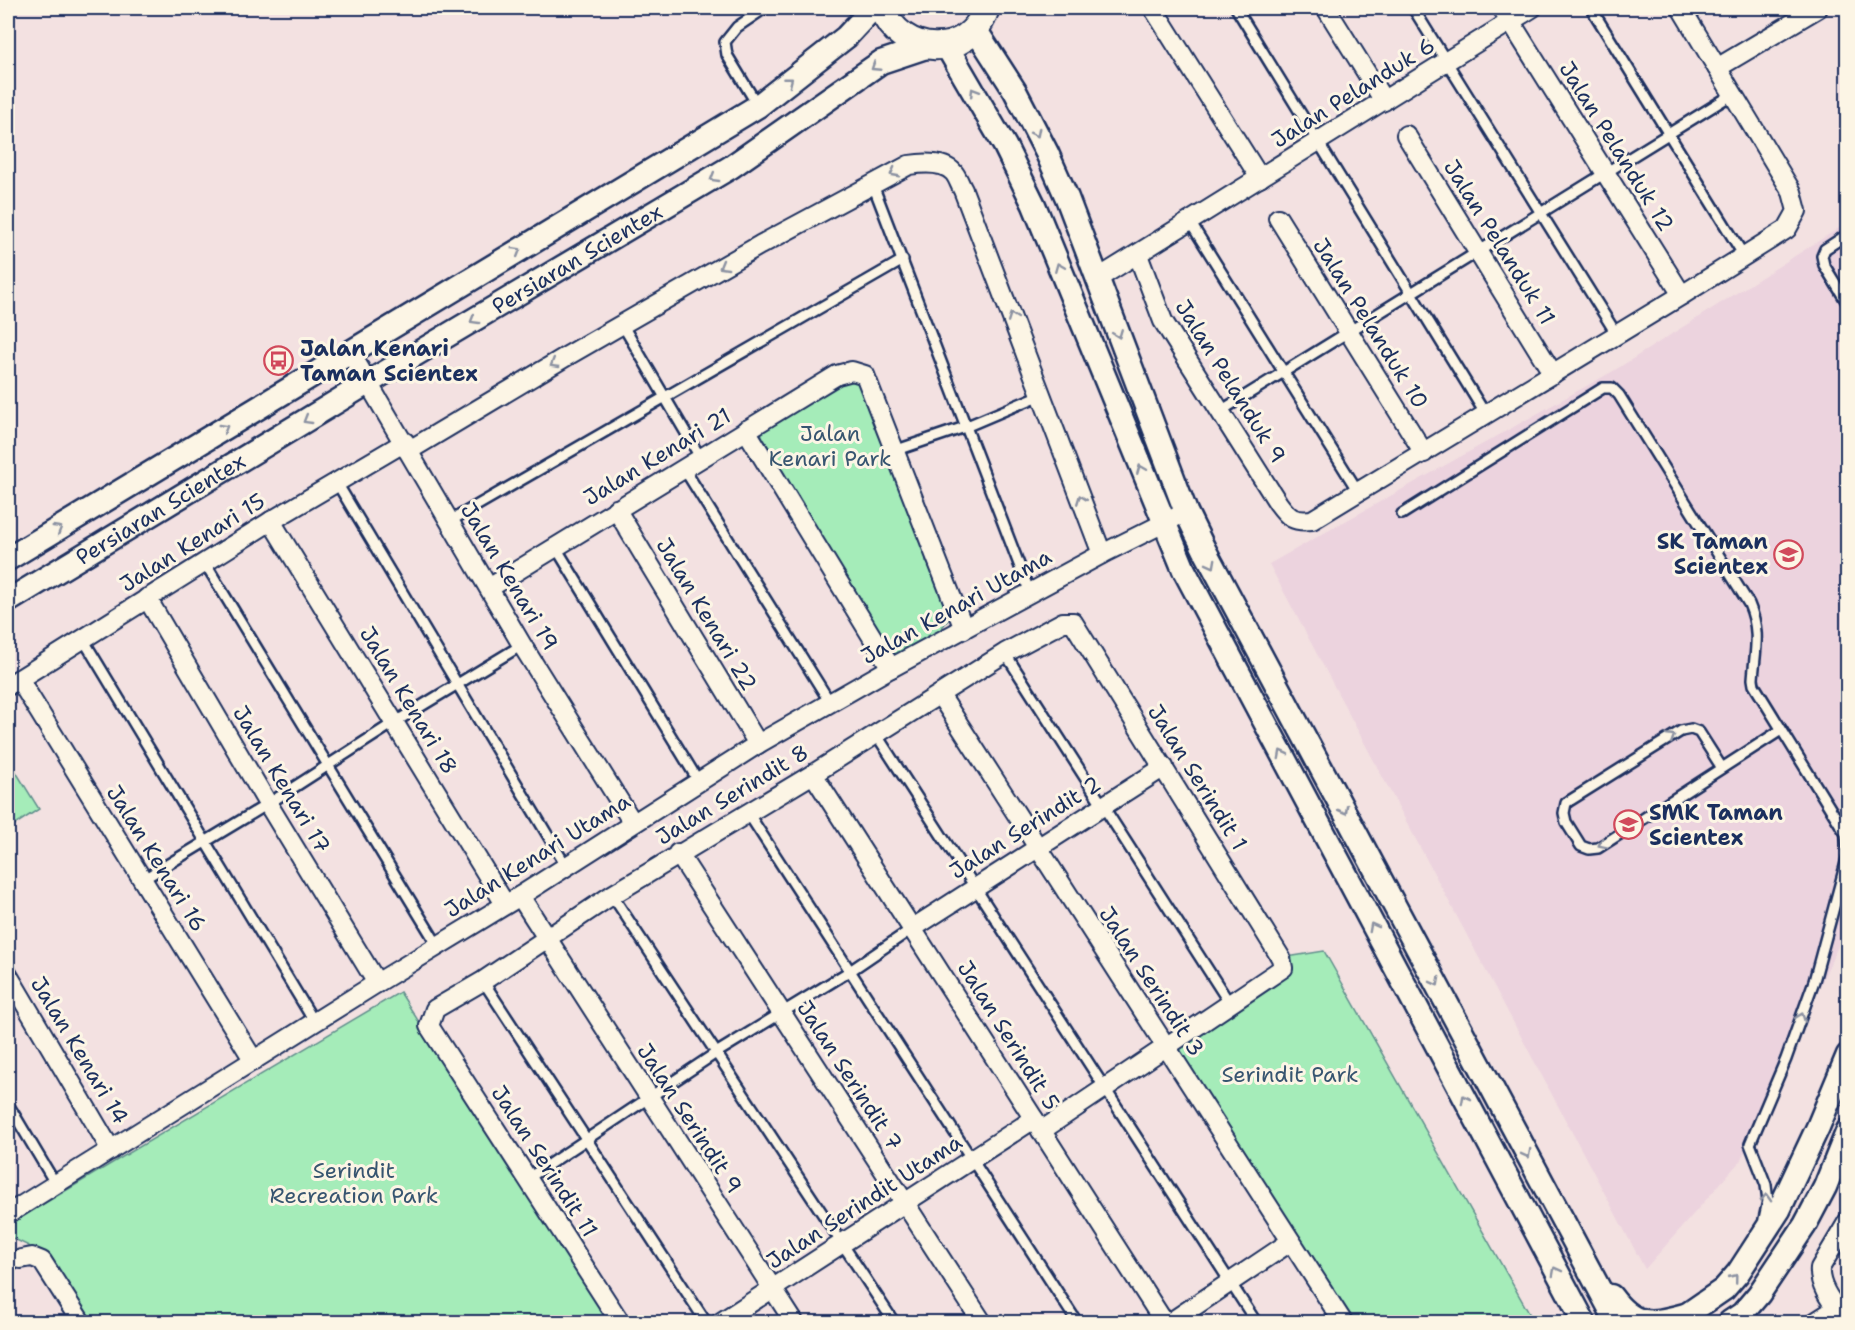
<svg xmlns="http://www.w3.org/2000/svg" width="1855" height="1330" font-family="'Shantell Sans',sans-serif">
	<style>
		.built { fill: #ecd3de }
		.green { fill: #a5ecb9; stroke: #608e8c; stroke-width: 1.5 }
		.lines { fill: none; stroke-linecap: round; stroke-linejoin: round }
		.service-casing { stroke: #1b2f5e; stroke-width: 14 }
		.minor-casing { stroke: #1b2f5e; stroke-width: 22 }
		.tertiary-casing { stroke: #1b2f5e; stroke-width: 27 }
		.secondary-casing { stroke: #1b2f5e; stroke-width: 30 }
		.service { stroke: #fcf5e5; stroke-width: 9 }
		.minor { stroke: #fcf5e5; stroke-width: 18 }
		.tertiary { stroke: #fcf5e5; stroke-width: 22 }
		.secondary { stroke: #fcf5e5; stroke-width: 26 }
		.oneway { stroke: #8c92a2 }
		.labels { text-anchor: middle; stroke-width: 6; stroke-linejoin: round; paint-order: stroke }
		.street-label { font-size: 22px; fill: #1b2f5e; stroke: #fcf5e5 }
		.poi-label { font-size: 22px; font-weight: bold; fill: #1b2f5e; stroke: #fcf5e5; text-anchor: start }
		.park-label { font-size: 22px; fill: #375570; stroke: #fcf5e5 }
	</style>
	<rect width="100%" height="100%" fill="#f3e1e1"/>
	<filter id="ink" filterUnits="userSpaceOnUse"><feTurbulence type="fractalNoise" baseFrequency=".0167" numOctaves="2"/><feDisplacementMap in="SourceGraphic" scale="12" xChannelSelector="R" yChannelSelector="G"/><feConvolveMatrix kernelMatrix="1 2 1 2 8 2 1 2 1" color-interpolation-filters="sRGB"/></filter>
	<g filter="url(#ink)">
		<path class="built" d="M1847 223V914L1839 944 1741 1160 1645 1269 1269 564 1615 370Z"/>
		<g class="green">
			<path d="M852 371 873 407 926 552V562C947 581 946 594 948 620L930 642 893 656 763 438 758 423Z"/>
			<path d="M8 759 39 809 8 829Z"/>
			<path d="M1324 951 1534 1322H1343L1165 1047 1281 958Z"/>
			<path d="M400 992 609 1322H77L29 1246 8 1236V1225Z"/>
		</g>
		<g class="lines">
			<defs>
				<g id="service">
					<path d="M1236 8 1486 415"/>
					<path d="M1413 8 1617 335"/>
					<path d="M1591 8 1744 256"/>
					<path d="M758 106 727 55 725 42 737 27 765 8"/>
					<path d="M873 185 1030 593"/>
					<path d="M1190 222 1359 493"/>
					<path d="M1848 234 1825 249 1822 256 1824 265 1848 304"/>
					<path d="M622 324 700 457"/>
					<path d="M1219 412 1733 94"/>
					<path d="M894 451 965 427 1041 395"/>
					<path d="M683 467 831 704"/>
					<path d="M337 483 566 866"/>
					<path d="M1402 514 1603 388H1612L1619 395 1749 604C1761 632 1755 650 1753 679L1754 685 1846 834 1848 853"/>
					<path d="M450 521 903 260"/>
					<path d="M555 546 699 782"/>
					<path d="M205 563 438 946"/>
					<path d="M83 639 315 1023"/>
					<path d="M1005 653 1230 1004"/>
					<path d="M876 734 1256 1322"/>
					<path d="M1722 768 1699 732 1691 729 1681 731 1566 803 1564 813 1566 822 1581 846 1589 849 1598 848 1781 730"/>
					<path d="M748 813 1077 1322"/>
					<path d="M142 880 268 804 395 722 522 645"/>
					<path d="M612 895 894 1322"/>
					<path d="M483 981 706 1322"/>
					<path d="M8 1104 55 1183"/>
					<path d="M527 1179 716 1053 850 971 913 928"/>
					<path d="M1764 1219 1768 1201 1766 1185 1750 1144 1786 1059 1814 981 1848 855"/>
					<path d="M8 1268 21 1259"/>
				</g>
				<g id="minor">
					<path d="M1153 8 1260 178"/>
					<path d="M1326 8 1384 101"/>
					<path d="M1502 8 1682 295"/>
					<path d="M1717 68 1818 8"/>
					<path d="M1406 135 1553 374"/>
					<path d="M1278 218 1424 453"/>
					<path d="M1138 255 1163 321 1278 503C1289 518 1293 522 1312 520L1682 295 1787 229 1797 211 1792 192 1681 8"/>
					<path d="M1097 279 1532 8"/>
					<path d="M350 352 522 645 633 823"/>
					<path d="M746 430 891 668"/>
					<path d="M408 451 567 356 760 245 909 165C922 163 944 161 954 173 958 178 960 185 963 190L1102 554"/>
					<path d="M616 509 758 744"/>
					<path d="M271 521 505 904"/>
					<path d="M489 588 837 375 852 371 865 375 964 629"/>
					<path d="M147 598 268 804 377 983"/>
					<path d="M19 679 254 1061"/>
					<path d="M8 686 271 521 405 442"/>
					<path d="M940 695 1343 1322"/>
					<path d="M813 774 1164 1322"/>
					<path d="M678 853 982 1322"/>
					<path d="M520 896 794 1322"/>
					<path d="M913 928 1164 767"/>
					<path d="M8 975 111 1150"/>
					<path d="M8 1214 377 983 520 896 758 744 891 668 1102 554 1186 512"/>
					<path d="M21 1259 32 1257 42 1261 81 1322"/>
					<path d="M620 1322 429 1026 435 1009 483 981 612 895 813 774 1005 653 1063 622H1073L1281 958 1283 968 1041 1131"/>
					<path d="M721 1322 1034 1119"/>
					<path d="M1171 1322 1290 1242"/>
					<path d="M1815 1322 1837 1308"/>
					<path d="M1846 1322C1836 1307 1818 1288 1820 1268L1848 1221"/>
				</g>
				<g id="tertiary">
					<path d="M975 29 1015 91 1047 153 1067 198 1186 512 1204 549 1617 1322"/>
					<path d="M946 45 1005 146 1034 205 1184 570 1584 1322"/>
					<path d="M8 559 758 106 846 37 873 8"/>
					<path id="s1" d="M8 601 369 382 731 167 881 62 929 46"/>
					<path d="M1611 1296C1636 1330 1653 1323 1689 1314"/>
					<path d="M1676 1322 1724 1289 1738 1273 1779 1210 1818 1127 1848 1055"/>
					<path d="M1730 1322 1742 1314 1759 1294 1805 1225 1825 1187 1848 1130"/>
				</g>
				<path id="secondary" d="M882 8C900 57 970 61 986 8"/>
			</defs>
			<use href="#service" class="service-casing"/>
			<use href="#minor" class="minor-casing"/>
			<use href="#tertiary" class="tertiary-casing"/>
			<use href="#secondary" class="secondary-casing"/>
			<use href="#service" class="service"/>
			<use href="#minor" class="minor"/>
			<use href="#tertiary" class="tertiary"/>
			<use href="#secondary" class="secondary"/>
		</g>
		<defs><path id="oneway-chevron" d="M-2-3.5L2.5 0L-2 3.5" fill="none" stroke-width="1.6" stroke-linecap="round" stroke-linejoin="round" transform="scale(1.5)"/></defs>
		<g class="oneway">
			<use href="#oneway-chevron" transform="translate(875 67) rotate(147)"/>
			<use href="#oneway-chevron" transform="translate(789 81) rotate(-38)"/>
			<use href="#oneway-chevron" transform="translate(974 92) rotate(-121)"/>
			<use href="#oneway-chevron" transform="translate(1036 133) rotate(63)"/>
			<use href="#oneway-chevron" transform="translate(894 173) rotate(152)"/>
			<use href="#oneway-chevron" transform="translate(714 178) rotate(149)"/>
			<use href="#oneway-chevron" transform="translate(517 251) rotate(-31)"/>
			<use href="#oneway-chevron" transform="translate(723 266) rotate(150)"/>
			<use href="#oneway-chevron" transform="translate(1059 267) rotate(-112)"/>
			<use href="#oneway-chevron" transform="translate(1012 317) rotate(-110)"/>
			<use href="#oneway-chevron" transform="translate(474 320) rotate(149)"/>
			<use href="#oneway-chevron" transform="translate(1118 334) rotate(69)"/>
			<use href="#oneway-chevron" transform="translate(554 364) rotate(149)"/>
			<use href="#oneway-chevron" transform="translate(307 420) rotate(149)"/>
			<use href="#oneway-chevron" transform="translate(224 428) rotate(-31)"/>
			<use href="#oneway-chevron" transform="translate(1141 469) rotate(-112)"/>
			<use href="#oneway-chevron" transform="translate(1081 499) rotate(-111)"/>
			<use href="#oneway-chevron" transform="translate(58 529) rotate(-31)"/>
			<use href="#oneway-chevron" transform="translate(1212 564) rotate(62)"/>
			<use href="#oneway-chevron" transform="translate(1671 737) rotate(-32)"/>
			<use href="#oneway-chevron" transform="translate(1282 754) rotate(-118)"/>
			<use href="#oneway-chevron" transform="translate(1344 810) rotate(62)"/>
			<use href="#oneway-chevron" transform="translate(1602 844) rotate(154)"/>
			<use href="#oneway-chevron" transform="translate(1373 927) rotate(-118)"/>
			<use href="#oneway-chevron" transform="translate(1436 982) rotate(62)"/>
			<use href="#oneway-chevron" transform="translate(1801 1017) rotate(-70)"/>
			<use href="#oneway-chevron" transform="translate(1465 1099) rotate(-118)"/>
			<use href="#oneway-chevron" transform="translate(1527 1154) rotate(62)"/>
			<use href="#oneway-chevron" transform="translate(1766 1198) rotate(-88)"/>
			<use href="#oneway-chevron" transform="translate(1556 1271) rotate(-118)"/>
			<use href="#oneway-chevron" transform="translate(1734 1278) rotate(-51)"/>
		</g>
	</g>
	<defs>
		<symbol id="bus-ring" viewBox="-11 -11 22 22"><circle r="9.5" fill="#fcf5e5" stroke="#d1495b" stroke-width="1.5"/><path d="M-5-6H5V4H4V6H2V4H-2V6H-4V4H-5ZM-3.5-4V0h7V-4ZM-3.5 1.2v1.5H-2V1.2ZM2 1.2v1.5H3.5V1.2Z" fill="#d1495b"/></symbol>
		<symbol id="school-ring" viewBox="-11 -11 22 22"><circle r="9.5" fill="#fcf5e5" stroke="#d1495b" stroke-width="1.5"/><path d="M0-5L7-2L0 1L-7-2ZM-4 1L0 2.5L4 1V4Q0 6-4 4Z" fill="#d1495b"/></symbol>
	</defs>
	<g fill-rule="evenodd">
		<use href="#bus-ring" x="262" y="344" width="33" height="33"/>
		<use href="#school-ring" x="1772" y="538" width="33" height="33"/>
		<use href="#school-ring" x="1612" y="808" width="33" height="33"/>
	</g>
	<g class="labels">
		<g class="street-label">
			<text transform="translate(1353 92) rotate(-32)" y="8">Jalan Pelanduk 6</text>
			<text transform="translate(1617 146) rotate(58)" y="8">Jalan Pelanduk 12</text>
			<text transform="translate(1500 242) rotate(58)" y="8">Jalan Pelanduk 11</text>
			<text dy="8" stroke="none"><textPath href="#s1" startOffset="664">Persiaran Scientex</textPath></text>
			<text transform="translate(1371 323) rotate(58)" y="8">Jalan Pelanduk 10</text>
			<text transform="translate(1231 381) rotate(58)" y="8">Jalan Pelanduk 9</text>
			<text transform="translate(657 456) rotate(-31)" y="8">Jalan Kenari 21</text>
			<text dy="8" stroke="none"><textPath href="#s1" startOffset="178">Persiaran Scientex</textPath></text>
			<text transform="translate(192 542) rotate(-32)" y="8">Jalan Kenari 15</text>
			<text transform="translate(510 576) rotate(59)" y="8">Jalan Kenari 19</text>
			<text transform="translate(956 606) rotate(-29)" y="8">Jalan Kenari Utama</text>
			<text transform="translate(707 614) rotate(59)" y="8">Jalan Kenari 22</text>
			<text transform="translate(409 700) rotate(59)" y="8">Jalan Kenari 18</text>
			<text transform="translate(1198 777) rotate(58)" y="8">Jalan Serindit 1</text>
			<text transform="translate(282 779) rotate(59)" y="8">Jalan Kenari 17</text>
			<text transform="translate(732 794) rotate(-31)" y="8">Jalan Serindit 8</text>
			<text transform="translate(1025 827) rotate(-32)" y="8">Jalan Serindit 2</text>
			<text transform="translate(537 855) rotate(-32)" y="8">Jalan Kenari Utama</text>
			<text transform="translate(157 858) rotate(58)" y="8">Jalan Kenari 16</text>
			<text transform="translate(1152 981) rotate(57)" y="8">Jalan Serindit 3</text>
			<text transform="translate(1009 1035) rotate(58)" y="8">Jalan Serindit 5</text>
			<text transform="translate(80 1050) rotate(59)" y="8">Jalan Kenari 14</text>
			<text transform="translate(850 1075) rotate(57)" y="8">Jalan Serindit 7</text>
			<text transform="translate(690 1118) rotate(57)" y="8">Jalan Serindit 9</text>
			<text transform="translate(545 1161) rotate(57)" y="8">Jalan Serindit 11</text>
			<text transform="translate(864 1201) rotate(-33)" y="8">Jalan Serindit Utama</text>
		</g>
		<g class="poi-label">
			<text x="300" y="356">Jalan Kenari<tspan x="300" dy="25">Taman Scientex</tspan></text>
			<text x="1768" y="549" text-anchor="end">SK Taman<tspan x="1768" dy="25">Scientex</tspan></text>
			<text x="1649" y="820">SMK Taman<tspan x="1649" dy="25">Scientex</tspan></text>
		</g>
		<g class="park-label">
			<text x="830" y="441">Jalan<tspan x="830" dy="25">Kenari Park</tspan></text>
			<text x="1290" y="1082">Serindit Park</text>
			<text x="354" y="1178">Serindit<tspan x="354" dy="25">Recreation Park</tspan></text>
		</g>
	</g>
	<rect width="1855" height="1330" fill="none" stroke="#fcf5e5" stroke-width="30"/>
	<rect x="15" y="15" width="1825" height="1300" fill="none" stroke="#1b2f5e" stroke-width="2" filter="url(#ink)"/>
</svg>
